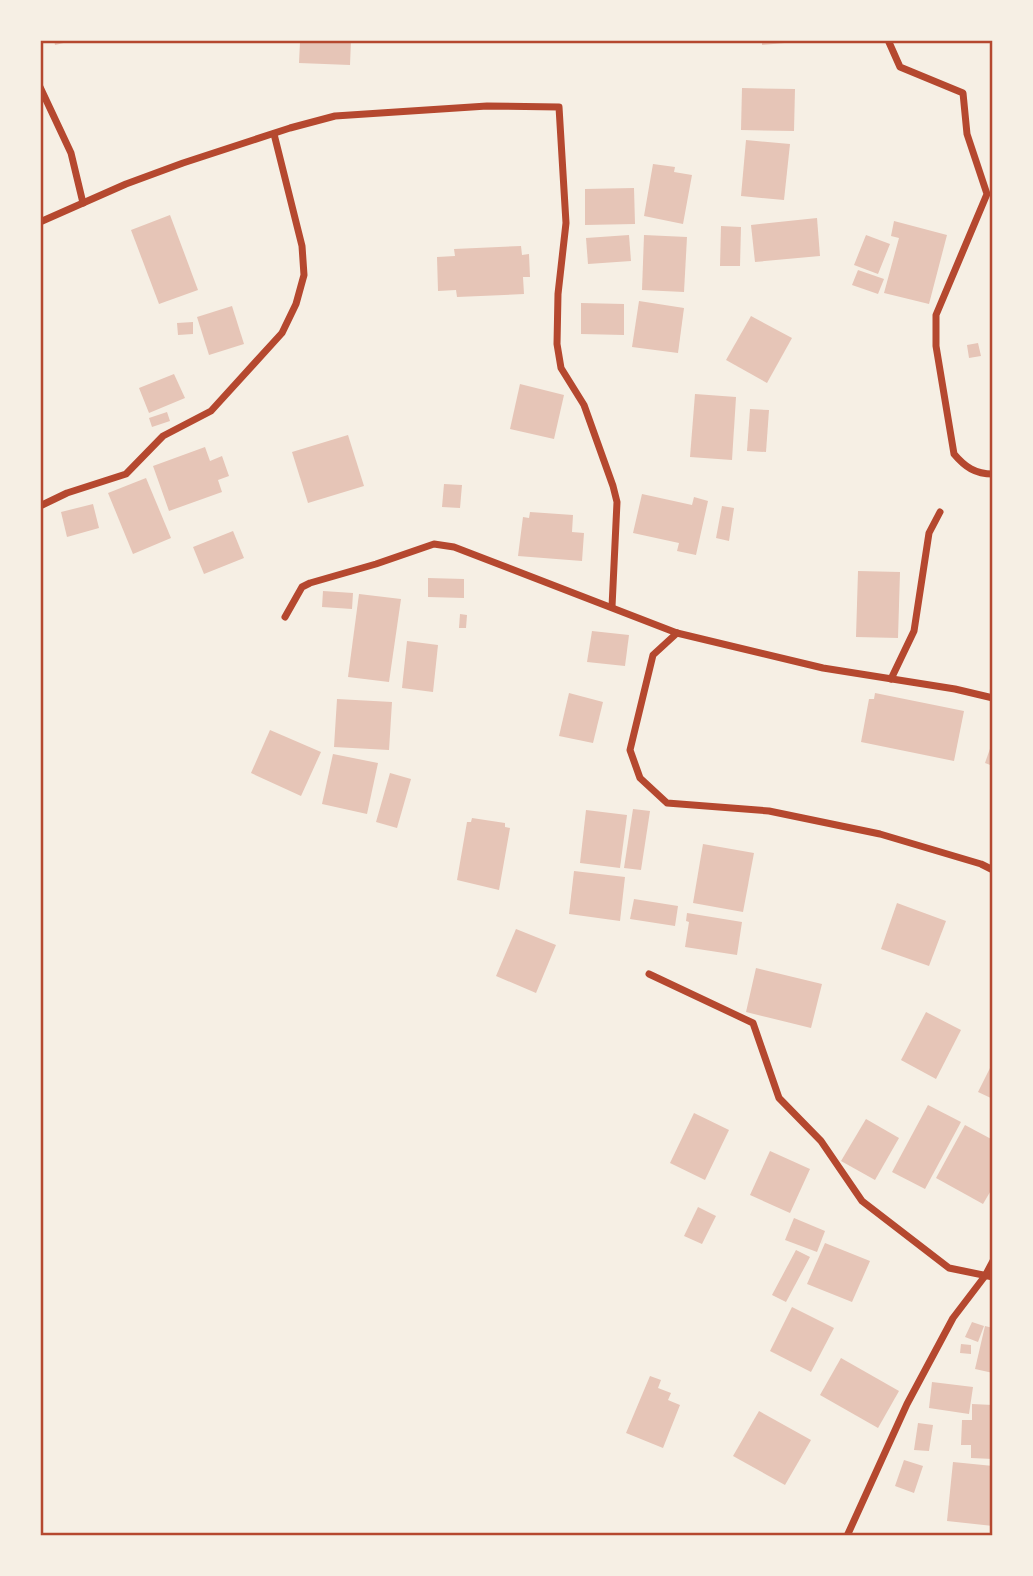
<svg xmlns="http://www.w3.org/2000/svg" width="1033" height="1576" font-family="'Alegreya Sans',sans-serif">
	<style>
		.building { fill: #e6c5b7 }
		.lines { fill: none; stroke-linecap: round; stroke-linejoin: round }
		.minor { stroke: #b5482f; stroke-width: 7 }
		.neatline { fill: none; stroke: #b5482f; stroke-width: 2.5 }
	</style>
	<rect width="100%" height="100%" fill="#f6efe4"/>
	<g class="building">
		<path d="M54 40H71L72 41 55 45Z"/>
		<path d="M334 40H351L350 65 299 63 300 42 334 43Z"/>
		<path d="M762 40H796V42L762 45Z"/>
		<path d="M742 88 795 89 794 131 741 130Z"/>
		<path d="M746 140 790 144 784 200 741 196Z"/>
		<path d="M653 164 675 167 674 172 692 175 683 224 644 216Z"/>
		<path d="M634 188 635 224 585 225V189Z"/>
		<path d="M170 215 198 290 159 304 131 230Z"/>
		<path d="M817 218 820 256 755 262 751 225Z"/>
		<path d="M894 221 947 235 929 304 884 293 899 238 891 236Z"/>
		<path d="M721 226 741 227 740 266H720Z"/>
		<path d="M629 235 631 261 588 264 586 238Z"/>
		<path d="M644 235 687 237 684 292 642 290Z"/>
		<path d="M866 235 890 244 878 274 854 265Z"/>
		<path d="M521 246 522 255 529 254 530 277H523L524 294 457 297 456 290 438 291 437 257 455 256 454 249Z"/>
		<path d="M858 270 884 279 878 294 852 285Z"/>
		<path d="M639 301 684 308 678 353 632 347Z"/>
		<path d="M581 303 624 304V335L581 334Z"/>
		<path d="M232 306 244 344 209 355 197 317Z"/>
		<path d="M751 316 792 338 767 383 726 360Z"/>
		<path d="M193 322V334L178 335 177 323Z"/>
		<path d="M978 343 981 356 969 358 967 345Z"/>
		<path d="M174 374 185 398 149 413 139 388Z"/>
		<path d="M520 384 564 395 554 439 510 429Z"/>
		<path d="M695 394 736 397 732 460 690 457Z"/>
		<path d="M750 409 769 410 766 452 747 451Z"/>
		<path d="M167 412 170 421 152 427 149 418Z"/>
		<path d="M348 435 364 486 308 503 292 452Z"/>
		<path d="M205 447 210 461 222 456 229 476 218 480 222 492 169 511 153 466Z"/>
		<path d="M146 478 171 538 133 554 108 493Z"/>
		<path d="M444 484 462 485 460 508 442 507Z"/>
		<path d="M642 494 692 505 694 497 708 501 696 555 677 551 679 543 633 533Z"/>
		<path d="M93 504 99 528 67 537 61 512Z"/>
		<path d="M722 506 734 508 729 541 716 538Z"/>
		<path d="M530 512 573 515 572 532 584 533 582 561 518 556 523 517 529 518Z"/>
		<path d="M233 531 244 558 204 574 193 547Z"/>
		<path d="M858 571 900 572 898 638 856 637Z"/>
		<path d="M428 578 464 579V598L428 597Z"/>
		<path d="M323 591 353 593 352 609 322 607Z"/>
		<path d="M359 594 401 599 389 682 348 677Z"/>
		<path d="M460 614 467 615 466 628H459Z"/>
		<path d="M592 631 629 635 625 666 587 662Z"/>
		<path d="M407 641 438 645 433 692 402 688Z"/>
		<path d="M569 693 603 702 593 743 559 736Z"/>
		<path d="M875 693 964 711 954 761 861 742 869 699H874Z"/>
		<path d="M337 699 392 702 389 750 334 747Z"/>
		<path d="M270 730 321 752 301 796 251 773Z"/>
		<path d="M992 743H993V766L985 763Z"/>
		<path d="M333 754 378 763 367 814 322 804Z"/>
		<path d="M390 773 411 779 397 828 376 822Z"/>
		<path d="M633 809 650 811 641 870 624 868Z"/>
		<path d="M586 810 627 815 620 868 580 863Z"/>
		<path d="M472 818 505 823V827L510 828 499 890 457 880 467 822H471Z"/>
		<path d="M703 844 754 853 743 912 693 903Z"/>
		<path d="M574 871 625 877 620 921 569 914Z"/>
		<path d="M634 899 678 906 675 926 630 919Z"/>
		<path d="M897 903 946 921 929 966 881 949Z"/>
		<path d="M687 913 742 922 737 955 685 947 689 922 686 921Z"/>
		<path d="M516 929 556 945 536 993 496 976Z"/>
		<path d="M756 968 822 984 811 1028 746 1012Z"/>
		<path d="M926 1012 961 1030 936 1079 901 1060Z"/>
		<path d="M993 1062V1099L978 1092Z"/>
		<path d="M928 1105 961 1122 925 1189 892 1172Z"/>
		<path d="M694 1113 729 1130 705 1180 670 1163Z"/>
		<path d="M866 1119 899 1138 875 1180 841 1161Z"/>
		<path d="M965 1125 993 1140V1187L983 1204 936 1178Z"/>
		<path d="M770 1151 810 1169 790 1213 750 1195Z"/>
		<path d="M698 1207 716 1216 702 1244 684 1236Z"/>
		<path d="M794 1218 825 1231 817 1252 785 1240Z"/>
		<path d="M825 1243 870 1261 852 1302 807 1284Z"/>
		<path d="M796 1250 810 1257 786 1302 772 1295Z"/>
		<path d="M792 1307 834 1328 811 1372 770 1351Z"/>
		<path d="M972 1322 984 1326 978 1342 965 1337Z"/>
		<path d="M985 1326 993 1328V1373L975 1369Z"/>
		<path d="M961 1344 971 1345V1354L960 1353Z"/>
		<path d="M841 1358 899 1391 878 1428 820 1395Z"/>
		<path d="M650 1376 661 1380 658 1388 671 1393 668 1400 680 1405 663 1448 626 1433Z"/>
		<path d="M932 1382 973 1387 969 1414 929 1408Z"/>
		<path d="M972 1404 993 1405V1459L971 1458V1445H961L962 1420H972Z"/>
		<path d="M759 1411 811 1440 785 1485 733 1456Z"/>
		<path d="M918 1423 933 1425 929 1451 914 1450Z"/>
		<path d="M904 1460 923 1466 914 1493 895 1486Z"/>
		<path d="M953 1462 993 1466V1526L947 1521Z"/>
	</g>
	<g class="lines">
		<g class="minor">
			<path d="M888 40 900 67 963 93 967 134 987 194 936 315V346L954 454C965 467 975 474 993 474"/>
			<path d="M40 87 71 153 83 203"/>
			<path d="M40 222 126 184 183 163 290 128 335 116 487 106 559 107 566 223 558 294 557 344 561 368 584 405 613 486 617 502 612 607"/>
			<path d="M40 506 67 493 126 474 163 436 211 411 282 333 296 304 304 275 302 246 274 134"/>
			<path d="M285 617 302 587 310 583 376 564 434 544 454 547 677 633 823 668 955 689 993 698"/>
			<path d="M677 633 653 655 630 750 640 778 667 803 769 811 880 834 981 864 993 870"/>
			<path d="M891 679 914 631 929 533 940 512"/>
			<path d="M649 974 753 1023 779 1098 821 1141 862 1201 949 1268 993 1277"/>
			<path d="M847 1536 907 1404 953 1318 985 1276 993 1261"/>
		</g>
	</g>
	<rect width="1033" height="1576" fill="none" stroke="#f6efe4" stroke-width="84"/>
	<rect x="42" y="42" width="949" height="1492" class="neatline"/>
</svg>
